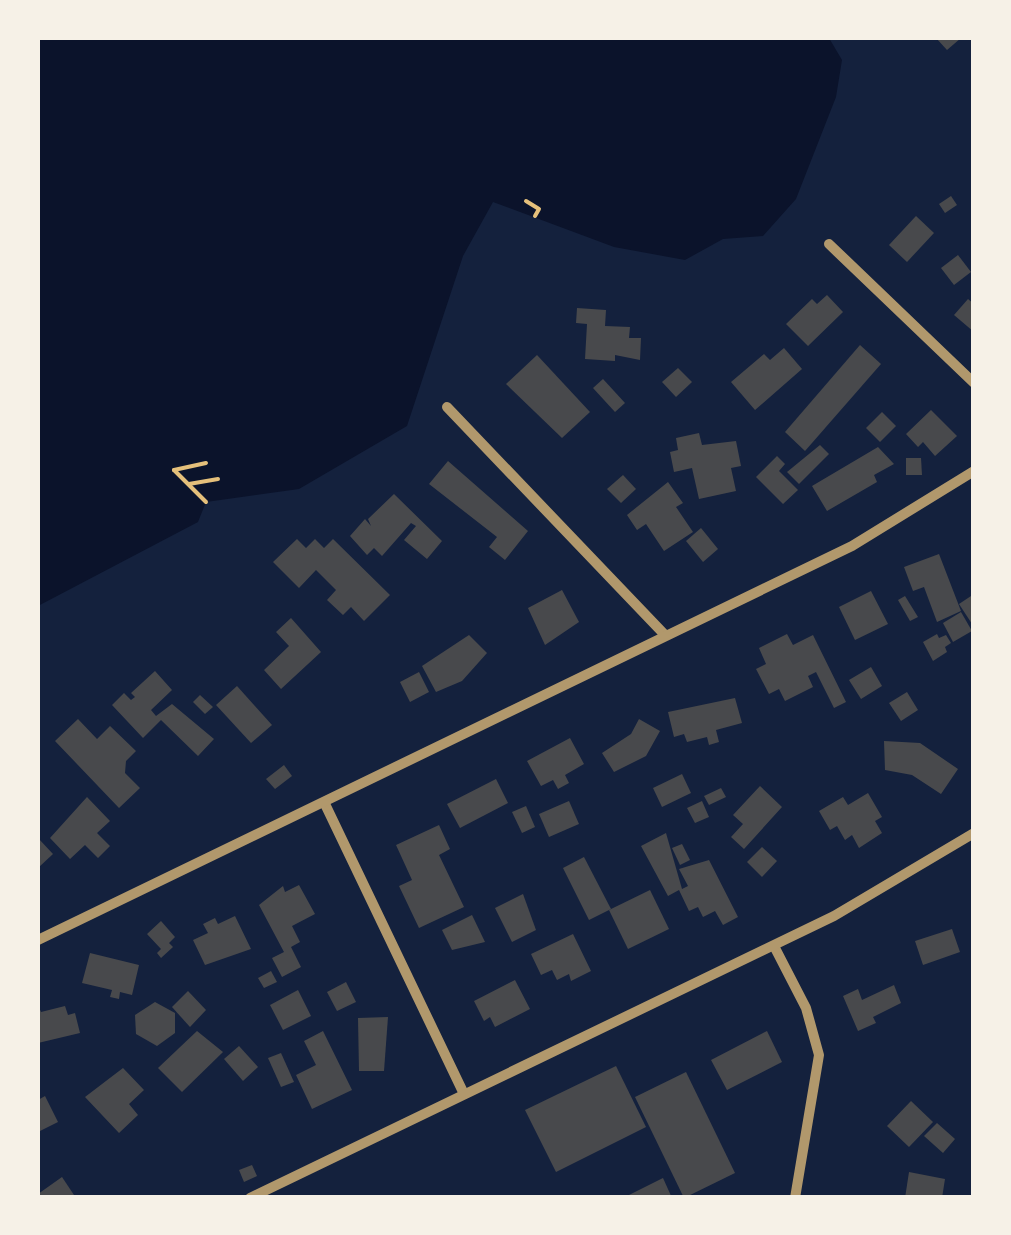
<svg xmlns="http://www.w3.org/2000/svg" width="1011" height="1235" font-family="'Fira Sans Condensed',sans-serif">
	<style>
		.water { fill: #0b132b }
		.building { fill: #48494c }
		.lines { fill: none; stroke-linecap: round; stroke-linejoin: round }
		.path { stroke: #e5c07b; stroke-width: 4 }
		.minor { stroke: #b1986c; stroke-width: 10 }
	</style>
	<rect width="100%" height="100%" fill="#14213d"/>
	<path class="water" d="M38 38H829L842 60 836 97 796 199 763 236 723 239 685 260 614 247 493 202 463 256 407 426 299 489 206 502 198 522 38 606Z"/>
	<g class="building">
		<path d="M936 38H961L947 50Z"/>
		<path d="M951 196 957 205 945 213 939 204Z"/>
		<path d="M916 216 934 233 907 262 889 245Z"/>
		<path d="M958 255 971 272 954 285 941 268Z"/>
		<path d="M827 295 843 312 808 346 786 324 812 299 817 304Z"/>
		<path d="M968 299 974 304V332L954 315Z"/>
		<path d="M577 308 606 310 605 326 630 327 629 338H641L640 360 615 355V361L585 359 587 324 576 323Z"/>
		<path d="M860 345 881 364 805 451 785 432Z"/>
		<path d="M784 348 802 369 755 410 731 382 764 354 770 360Z"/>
		<path d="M537 355 590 412 562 438 506 384Z"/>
		<path d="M678 368 692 382 676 397 662 382Z"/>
		<path d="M603 379 625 403 615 412 593 388Z"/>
		<path d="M931 410 957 436 935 456 923 442 918 447 906 434Z"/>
		<path d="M882 412 896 426 880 442 866 428Z"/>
		<path d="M699 433 702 445 736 441 741 466 731 468 736 491 699 499 692 468 674 472 670 452 678 450 676 438Z"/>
		<path d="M820 445 829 454 799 484 787 472Z"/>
		<path d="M878 447 894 464 874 475 877 482 827 511 812 486Z"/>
		<path d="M777 456 785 464 779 471 798 490 783 504 756 477Z"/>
		<path d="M906 458H921L922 475H906Z"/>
		<path d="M448 461 528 531 505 560 489 547 497 537 429 484Z"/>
		<path d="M623 475 636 489 621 503 607 489Z"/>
		<path d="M668 482 683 503 676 507 693 532 664 551 646 524 637 530 627 515Z"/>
		<path d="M394 494 442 541 427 559 404 540 416 526 411 523 382 556 374 548 367 555 350 536 365 519 371 526 368 519Z"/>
		<path d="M701 528 718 549 703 562 686 541Z"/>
		<path d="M297 539 306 548 315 539 324 548 333 539 390 595 364 621 351 607 343 615 327 600 336 590 316 570 299 588 273 562Z"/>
		<path d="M939 554 961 611 937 622 924 587 913 591 904 567Z"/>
		<path d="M562 590 579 622 545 645 528 608Z"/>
		<path d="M871 591 888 624 855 640 839 607Z"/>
		<path d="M974 594V627L959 604Z"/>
		<path d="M905 596 918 617 910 621 898 600Z"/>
		<path d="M961 612 972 631 953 642 943 623Z"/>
		<path d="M291 618 321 652 281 689 264 670 289 646 276 632Z"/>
		<path d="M787 634 793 645 813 635 846 702 834 708 816 672 808 676 813 687 785 701 779 689 769 694 756 669 766 664 759 648Z"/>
		<path d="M937 634 939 638 946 635 951 643 945 647 947 652 933 661 923 642Z"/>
		<path d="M469 635 487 653 462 681 436 692 422 666Z"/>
		<path d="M871 667 882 686 861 699 849 680Z"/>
		<path d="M155 671 172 690 151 710 156 716 172 704 214 739 198 756 161 720 143 738 112 705 124 693 131 700 135 697 131 693Z"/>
		<path d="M419 672 429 692 410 702 400 682Z"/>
		<path d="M237 686 272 725 251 743 216 705Z"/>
		<path d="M907 692 918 710 901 721 889 703Z"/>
		<path d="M200 695 213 707 205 714 193 702Z"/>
		<path d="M735 698 742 723 716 730 719 742 709 745 707 737 687 742 684 734 674 737 668 712Z"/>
		<path d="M78 719 97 739 110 726 136 751 126 761 125 773 140 788 119 808 55 741Z"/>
		<path d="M639 719 660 731 646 756 614 772 602 753 631 734Z"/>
		<path d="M570 738 584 764 565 775 569 783 558 789 553 780 541 786 527 761Z"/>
		<path d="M884 741 920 743 958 769 941 794 912 775 885 770Z"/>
		<path d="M284 765 292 776 275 789 266 779Z"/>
		<path d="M682 774 691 793 662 807 653 788Z"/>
		<path d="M496 779 508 803 460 828 447 804Z"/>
		<path d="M760 786 782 807 744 849 731 837 743 824 733 815Z"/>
		<path d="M721 788 726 797 709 805 704 796Z"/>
		<path d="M868 793 882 817 875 821 882 833 859 848 852 835 845 840 837 826 830 830 819 811 843 797 848 805Z"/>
		<path d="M87 797 110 821 97 833 110 846 98 858 85 845 70 859 50 838Z"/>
		<path d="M569 801 579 824 549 837 539 814Z"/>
		<path d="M702 801 709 817 695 823 687 808Z"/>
		<path d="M526 806 535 827 522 833 512 812Z"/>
		<path d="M439 825 450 849 439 855 464 907 419 928 399 886 412 880 396 845Z"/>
		<path d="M666 833 682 889 688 886 679 869 709 860 738 917 723 925 715 911 703 917 698 907 689 911 679 890 668 896 641 846Z"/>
		<path d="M38 838 53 854 38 868Z"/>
		<path d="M682 844 690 860 680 865 672 848Z"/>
		<path d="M762 847 777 861 762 877 747 862Z"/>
		<path d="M584 857 611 909 589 920 563 868Z"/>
		<path d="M299 885 315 914 292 926 300 942 291 947 301 967 282 977 272 958 284 952 259 905 283 886 285 892Z"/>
		<path d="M650 890 669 929 628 949 609 910Z"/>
		<path d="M523 894 536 930 512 942 495 908Z"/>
		<path d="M472 915 485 942 452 950 442 930Z"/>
		<path d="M235 916 251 949 205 965 193 940 208 933 203 924 215 918 218 924Z"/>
		<path d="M161 921 175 937 169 943 173 947 161 958 157 953 161 949 147 934Z"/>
		<path d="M952 929 960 952 923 965 915 941Z"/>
		<path d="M573 934 591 971 571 981 569 974 557 980 552 970 541 975 531 954Z"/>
		<path d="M90 953 139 965 132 995 120 992 119 999 110 997 112 990 82 983Z"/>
		<path d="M271 971 277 982 264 988 258 978Z"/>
		<path d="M515 980 530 1009 495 1027 490 1017 484 1021 474 1001Z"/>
		<path d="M346 982 356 1002 337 1011 327 992Z"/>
		<path d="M894 985 901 1003 873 1017 876 1023 858 1031 843 996 858 989 862 1000Z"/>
		<path d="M298 990 311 1016 283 1030 270 1005Z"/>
		<path d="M188 991 206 1010 190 1027 172 1007Z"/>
		<path d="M155 1002 175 1013V1033L157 1046 136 1034 135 1015Z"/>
		<path d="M38 1005 41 1012 65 1006 68 1015 75 1013 80 1033 38 1043Z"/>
		<path d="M388 1017 384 1071H359L358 1018Z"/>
		<path d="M197 1031 223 1052 182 1092 158 1068Z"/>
		<path d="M323 1031 352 1090 312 1109 296 1075 316 1065 304 1041Z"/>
		<path d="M767 1031 782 1062 727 1090 711 1060Z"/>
		<path d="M239 1046 258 1067 243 1081 224 1059Z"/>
		<path d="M281 1053 294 1082 281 1087 268 1058Z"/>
		<path d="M616 1066 646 1127 556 1172 525 1110Z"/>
		<path d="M123 1068 144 1090 129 1104 138 1115 119 1133 85 1097Z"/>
		<path d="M686 1072 735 1173 684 1198 635 1097Z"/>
		<path d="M45 1096 58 1122 40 1131 38 1100Z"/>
		<path d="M911 1101 933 1122 909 1147 887 1126Z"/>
		<path d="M937 1123 955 1139 943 1153 924 1136Z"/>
		<path d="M252 1165 257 1176 244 1182 239 1170Z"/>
		<path d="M909 1172 945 1179 942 1198H905Z"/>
		<path d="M62 1177 76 1198H38V1194Z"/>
		<path d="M663 1178 672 1198H623Z"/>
	</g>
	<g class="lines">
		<g class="path">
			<path d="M526 201 539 209 535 216"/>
			<path d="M174 470 206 502"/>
			<path d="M174 470 206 463"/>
			<path d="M189 484 218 479"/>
		</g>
		<g class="minor">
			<path d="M829 244 974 383"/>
			<path d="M447 407 664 634"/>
			<path d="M325 804 464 1094"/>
			<path d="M38 940 852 546 974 471"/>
			<path d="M774 946 806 1008 819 1055 795 1198"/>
			<path d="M250 1198 834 916 974 833"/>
		</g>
	</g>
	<rect width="1011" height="1235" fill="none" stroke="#f6f1e7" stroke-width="80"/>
</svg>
